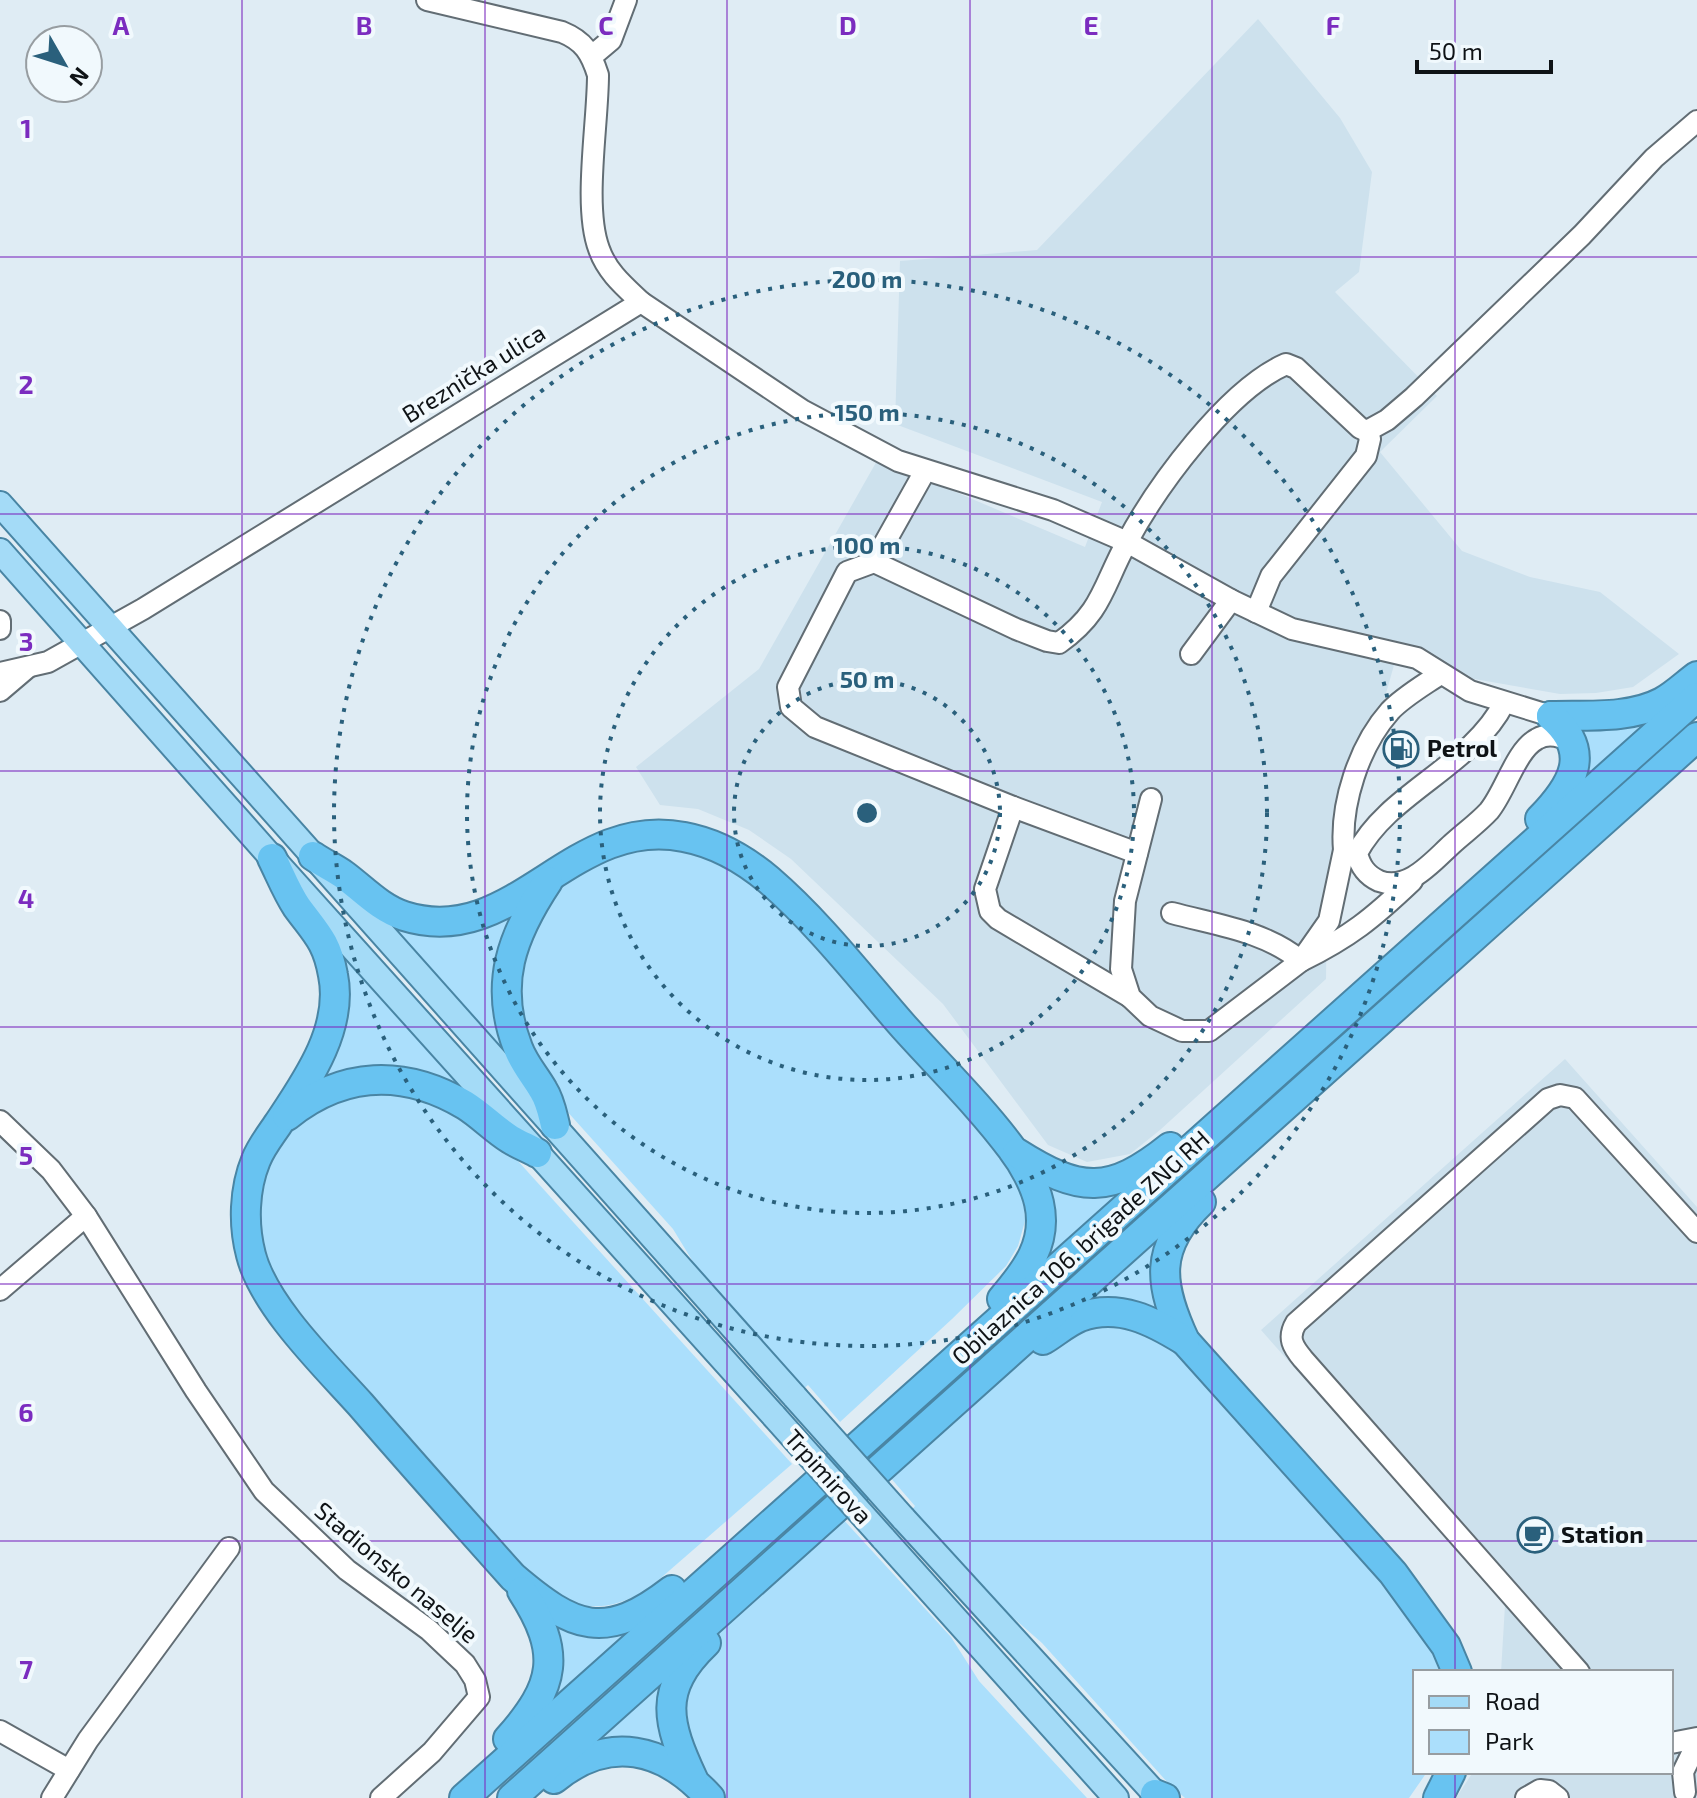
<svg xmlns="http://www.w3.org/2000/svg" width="1697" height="1798" font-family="'Exo 2',sans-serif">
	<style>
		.built { fill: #cde1ed }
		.green { fill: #abdffc }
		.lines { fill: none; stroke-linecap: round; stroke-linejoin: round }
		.minor-casing { stroke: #626d74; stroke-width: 24 }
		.major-casing { stroke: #4985a4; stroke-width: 28 }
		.highway-casing { stroke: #4985a4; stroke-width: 32 }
		.minor { stroke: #fff; stroke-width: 20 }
		.major { stroke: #a4dbf7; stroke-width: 24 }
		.highway { stroke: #68c3f1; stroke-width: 28 }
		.major-bridge-casing { stroke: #4985a4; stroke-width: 28; stroke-linecap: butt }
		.major-bridge { stroke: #a4dbf7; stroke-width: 24 }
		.grid { fill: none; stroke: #7b2cbf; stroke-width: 2; stroke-opacity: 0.55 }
		.ring { fill: none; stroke: #2a607c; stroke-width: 4; stroke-dasharray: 4 8 }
		.labels { text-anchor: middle; stroke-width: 8; stroke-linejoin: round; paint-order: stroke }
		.street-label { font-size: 24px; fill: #0f1316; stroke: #f1f9fd }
		.poi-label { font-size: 24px; font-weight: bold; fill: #0f1316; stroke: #f1f9fd; text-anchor: start }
		.grid-label { font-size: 26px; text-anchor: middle; font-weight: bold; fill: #7b2cbf; stroke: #f1f9fd; stroke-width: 8; stroke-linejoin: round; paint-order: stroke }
		.centre { fill: #2a607c; stroke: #f1f9fd; stroke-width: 4 }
		.ring-label { font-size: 24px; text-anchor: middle; font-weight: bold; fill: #2a607c; stroke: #f1f9fd; stroke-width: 8; stroke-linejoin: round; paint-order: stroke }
	</style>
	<rect width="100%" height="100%" fill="#dfecf4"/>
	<g class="built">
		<path d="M1258 19 1340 118 1372 172 1359 272 1335 292 1437 396 1380 452 1462 551 1530 577 1600 592 1679 654 1633 687 1596 693 1560 694 1394 665 1327 903 1326 979 1160 1130 1130 1154 1087 1162 1048 1145 943 1004 791 859 749 830 698 809 660 805 636 767 759 669 878 459 1085 547 1102 502 895 424 900 261 1037 250Z"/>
		<path d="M1565 1059 1697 1207V1798H1456L1473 1772H1671V1672H1501L1505 1605 1261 1330Z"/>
	</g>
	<g class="green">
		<path d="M1659 716 1582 783 1588 751 1578 721Z"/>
		<path d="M629 843 717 855 775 897 1003 1151 1024 1194 1025 1221 1018 1246 1006 1266 952 1319 840 1422 808 1385 802 1390 701 1275 673 1229 556 1099 539 1075 514 994 531 915 582 860Z"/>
		<path d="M517 904 507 1061 384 920Z"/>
		<path d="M342 951 471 1095 311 1089 336 956Z"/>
		<path d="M405 1087 490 1130 792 1464 647 1590C609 1611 592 1609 551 1599L288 1307 264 1271 250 1210 278 1134 346 1088Z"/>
		<path d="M1040 1181 1129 1190 1042 1269Z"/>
		<path d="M1165 1225 1167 1313 1078 1304Z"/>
		<path d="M1097 1318 1168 1338 1371 1563 1431 1645 1439 1672H1415V1772H1427L1409 1798H1185L1169 1784 1042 1643 987 1595 911 1511 915 1506 889 1476C948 1424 1023 1343 1097 1318Z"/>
		<path d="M841 1517 951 1637 979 1681 1087 1798H721L692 1764 679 1692 695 1660 750 1599Z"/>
		<path d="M547 1622 632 1627 636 1631 549 1710Z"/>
		<path d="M671 1665 673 1753 589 1748Z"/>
	</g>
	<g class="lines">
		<defs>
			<g id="minor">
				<path d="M592 56 611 40 626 0"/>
				<path d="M641 302 802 410 898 461 1053 510 1127 542 1231 600 1292 629 1417 658 1470 691 1551 716"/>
				<path d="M1367 431 1387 420 1414 397 1582 235 1654 158 1697 121"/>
				<path d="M925 471 874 562 847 572 788 687 791 707 815 727 1013 807 1137 853"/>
				<path d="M874 562 1016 629 1047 641 1059 643C1103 612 1103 585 1127 542 1157 486 1227 390 1286 364L1296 368 1360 428 1367 431 1370 439 1366 456 1271 576 1256 612"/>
				<path d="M0 621V629"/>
				<path d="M1191 654 1231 600"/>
				<path d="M0 673 48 662 143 609 641 302C624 286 607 272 599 249 583 207 598 123 598 75 591 53 584 41 562 32L427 0"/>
				<path d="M0 691 27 668"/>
				<path d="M1504 703C1472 766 1388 793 1357 853 1360 866 1366 875 1379 881 1408 892 1432 862 1452 844 1464 833 1478 823 1489 811 1505 792 1516 750 1537 739 1549 732 1562 737 1573 742"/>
				<path d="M1151 799 1125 901 1121 969 1130 997 1150 1016 1182 1031H1209L1301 961 1329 921 1344 850"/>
				<path d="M1013 807 985 889 990 911 998 919 1130 997"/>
				<path d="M1357 853 1344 850C1340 804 1359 746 1390 711 1403 697 1424 685 1440 674"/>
				<path d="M1172 913C1216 925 1265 931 1301 961 1350 937 1373 918 1412 881"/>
				<path d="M0 1121 51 1170 86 1216 196 1391 264 1491 347 1570 429 1630 465 1664 475 1680 479 1697 432 1752 381 1798"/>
				<path d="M0 1290 86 1216"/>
				<path d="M1579 1672 1303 1359C1293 1347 1287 1338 1296 1323L1548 1099 1560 1095 1575 1098 1697 1232"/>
				<path d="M0 1731 69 1770"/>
				<path d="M1671 1743 1697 1738"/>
				<path d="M1685 1792 1683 1772 1697 1743"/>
				<path d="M52 1798 88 1740 229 1548"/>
				<path d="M1526 1798 1540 1790 1549 1791 1558 1798"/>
			</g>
			<g id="major">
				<path d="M0 504 795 1397"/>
				<path d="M0 551 272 858 774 1416"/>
				<path d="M903 1518 1159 1798"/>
				<path d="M883 1538 1116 1798"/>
			</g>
			<g id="highway">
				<path d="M1551 716C1587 715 1630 719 1662 702 1675 695 1686 684 1697 676"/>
				<path d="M1540 819C1573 785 1593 752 1551 716"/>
				<path d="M313 856C323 863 334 868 344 875 364 890 380 908 404 916 514 951 571 814 684 837 716 843 744 859 769 880 819 923 861 978 904 1027 940 1067 980 1106 1012 1149 1023 1163 1035 1185 1039 1203 1048 1243 1026 1271 1002 1299"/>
				<path d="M272 858C280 874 287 892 297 907 316 933 327 941 333 975 344 1029 306 1082 278 1124 270 1136 261 1147 256 1160 244 1189 243 1225 251 1255 264 1306 326 1366 361 1405 411 1463 462 1520 513 1577 574 1629 605 1642 672 1590"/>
				<path d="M548 881C512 935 493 984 518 1048 524 1064 535 1076 543 1090 550 1101 552 1113 555 1125"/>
				<path d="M287 1116C343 1071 404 1069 465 1105 481 1115 494 1129 510 1139 518 1144 528 1148 537 1153"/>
				<path d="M1017 1153C1080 1193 1110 1195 1170 1147"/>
				<path d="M1201 1202C1153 1248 1159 1285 1185 1341L1393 1573 1446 1646 1457 1672"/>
				<path d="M1043 1340C1055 1333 1067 1322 1080 1317 1119 1303 1153 1321 1185 1341"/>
				<path d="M508 1739C556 1685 562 1653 522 1591"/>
				<path d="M554 1779C609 1734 664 1747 710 1798"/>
				<path d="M693 1779C667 1723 657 1690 706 1643"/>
				<path d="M1155 1794 1165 1798"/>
				<path d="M464 1798 1697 697"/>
				<path d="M512 1798 1697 737"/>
				<path d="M1438 1798 1451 1772"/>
			</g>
		</defs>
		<use href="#minor" class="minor-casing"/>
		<use href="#major" class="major-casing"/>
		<use href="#highway" class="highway-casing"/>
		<use href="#minor" class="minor"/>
		<use href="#major" class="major"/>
		<use href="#highway" class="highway"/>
		<defs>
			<g id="major-bridge">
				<path d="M795 1397 903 1518"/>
				<path d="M774 1416 883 1538"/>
			</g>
		</defs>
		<use href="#major-bridge" class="major-bridge-casing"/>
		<use href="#major-bridge" class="major-bridge"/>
	</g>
	<path class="grid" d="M242 0V1798M485 0V1798M727 0V1798M970 0V1798M1212 0V1798M1455 0V1672M0 257H1697M0 514H1697M0 771H1697M0 1027H1697M0 1284H1697M0 1541H1697M1455 1772V1798"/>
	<g class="ring">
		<circle cx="867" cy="813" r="133"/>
		<circle cx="867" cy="813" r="267"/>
		<circle cx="867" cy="813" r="400"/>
		<circle cx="867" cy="813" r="533"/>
	</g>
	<defs>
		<symbol id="fuel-ring" viewBox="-11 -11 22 22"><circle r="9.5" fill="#f1f9fd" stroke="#2a607c" stroke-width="1.5"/><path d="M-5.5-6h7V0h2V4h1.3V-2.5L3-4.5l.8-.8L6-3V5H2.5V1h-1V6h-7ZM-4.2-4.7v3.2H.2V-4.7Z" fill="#2a607c"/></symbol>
		<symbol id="cafe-ring" viewBox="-11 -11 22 22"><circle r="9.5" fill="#f1f9fd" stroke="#2a607c" stroke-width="1.5"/><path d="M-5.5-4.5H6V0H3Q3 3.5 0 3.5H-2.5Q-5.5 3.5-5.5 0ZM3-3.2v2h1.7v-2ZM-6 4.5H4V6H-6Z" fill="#2a607c"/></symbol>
	</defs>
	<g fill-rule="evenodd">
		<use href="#fuel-ring" x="1381" y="729" width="40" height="40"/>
		<use href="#cafe-ring" x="1515" y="1515" width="40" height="40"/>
	</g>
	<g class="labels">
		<g class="street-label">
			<text transform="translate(474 374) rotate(-32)" y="8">Breznička ulica</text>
			<text transform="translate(1081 1248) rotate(-42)" y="8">Obilaznica 106. brigade ZNG RH</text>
			<text transform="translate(828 1477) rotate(48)" y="8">Trpimirova</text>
			<text transform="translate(396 1573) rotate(40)" y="8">Stadionsko naselje</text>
		</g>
		<g class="poi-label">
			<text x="1427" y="757">Petrol</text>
			<text x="1561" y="1543">Station</text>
		</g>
	</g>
	<g class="grid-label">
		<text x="121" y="35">A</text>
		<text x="364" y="35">B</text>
		<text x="606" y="35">C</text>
		<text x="848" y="35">D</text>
		<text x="1091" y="35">E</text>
		<text x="1333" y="35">F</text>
		<text x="26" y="138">1</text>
		<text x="26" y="394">2</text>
		<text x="26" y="651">3</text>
		<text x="26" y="908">4</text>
		<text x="26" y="1165">5</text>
		<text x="26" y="1422">6</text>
		<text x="26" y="1679">7</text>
	</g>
	<circle cx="867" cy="813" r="12" class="centre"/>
	<g class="ring-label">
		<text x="867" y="288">200 m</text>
		<text x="867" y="421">150 m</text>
		<text x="867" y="554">100 m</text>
		<text x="867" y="688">50 m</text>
	</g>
	<rect x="1413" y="1670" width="260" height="104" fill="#f1f9fd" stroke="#979da1" stroke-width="2"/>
	<rect x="1429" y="1696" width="40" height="12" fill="#a4dbf7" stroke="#979da1" stroke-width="2"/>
	<text x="1485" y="1710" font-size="24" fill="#0f1316">Road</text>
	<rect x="1429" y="1730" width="40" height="24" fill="#abdffc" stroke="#979da1" stroke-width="2"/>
	<text x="1485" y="1750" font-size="24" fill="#0f1316">Park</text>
	<g transform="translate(64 64) rotate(129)"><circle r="38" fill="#f1f9fd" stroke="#979da1" stroke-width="2"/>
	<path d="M0-6L14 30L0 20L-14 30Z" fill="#2a607c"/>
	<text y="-12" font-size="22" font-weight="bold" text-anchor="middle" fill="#0f1316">N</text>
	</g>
	<path d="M1417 60v12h134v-12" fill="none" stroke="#0f1316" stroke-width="4"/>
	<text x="1429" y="60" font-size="24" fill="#0f1316" stroke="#f1f9fd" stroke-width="6" paint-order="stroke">50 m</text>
</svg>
